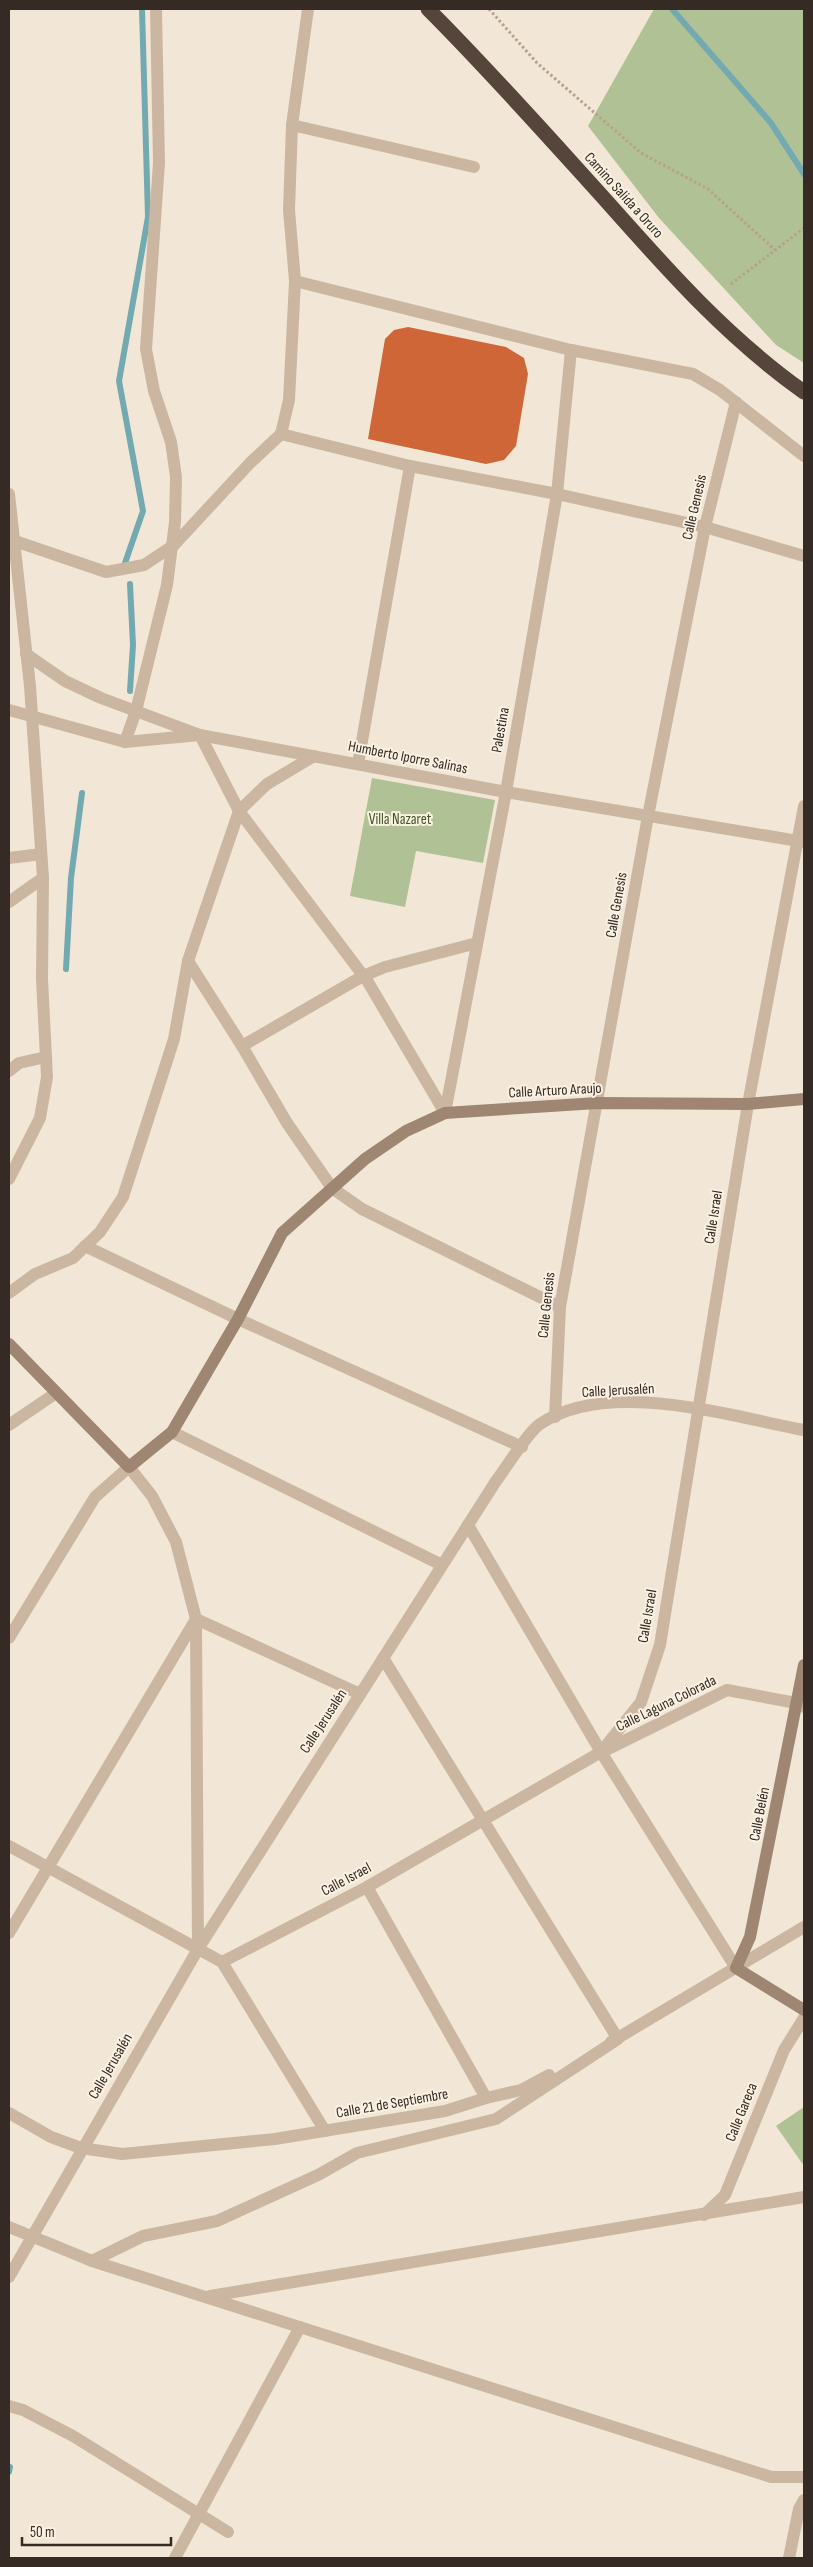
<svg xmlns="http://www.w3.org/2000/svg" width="813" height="2567" font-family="'Sofia Sans Condensed',sans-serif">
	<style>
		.green { fill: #b0c295 }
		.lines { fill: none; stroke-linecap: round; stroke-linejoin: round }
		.stream { stroke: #73aab1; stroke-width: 6 }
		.building { fill: #cf6637 }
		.path { stroke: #b7a18b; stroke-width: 3; stroke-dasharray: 2.5 2.5; stroke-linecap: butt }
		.street { stroke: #cbb7a1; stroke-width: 12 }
		.secondary { stroke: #9e8673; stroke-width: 12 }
		.highway { stroke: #56453b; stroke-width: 15 }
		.labels { text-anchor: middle; stroke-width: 4; stroke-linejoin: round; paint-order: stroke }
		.street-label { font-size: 15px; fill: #352b24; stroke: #faf1e2 }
		.park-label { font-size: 15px; fill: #415527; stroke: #faf1e2 }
	</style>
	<rect width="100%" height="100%" fill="#f2e7d6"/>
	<g class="green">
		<path d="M654 9H804V363L776 345 659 218 588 126Z"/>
		<path d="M372 778 495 800 483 863 416 851 405 907 350 896Z"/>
		<path d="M804 2107V2166L776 2126Z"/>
	</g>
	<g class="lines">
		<g class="stream">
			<path d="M672 9 771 123 804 174"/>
			<path d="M125 563 143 511 119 381 148 217 142 9"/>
			<path d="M130 691 133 645 130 584"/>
			<path d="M66 969 71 878 82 793"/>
			<path d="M9 2472 10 2467"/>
		</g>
	</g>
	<path class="building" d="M408 327 506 347 524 358 528 374 516 446 504 460 486 464 368 439 385 339 394 330Z"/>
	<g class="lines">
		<g class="path">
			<path d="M489 9 537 63 641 153 708 189 775 250"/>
			<path d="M731 284 804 228"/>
		</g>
		<g class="street">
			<path d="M292 125 474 167"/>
			<path d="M295 281 571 350 693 374 720 390 804 456"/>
			<path d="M281 434 410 466 557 494 705 527 804 556"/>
			<path d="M9 494 30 686 43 878 42 979 47 1077 40 1118 9 1179"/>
			<path d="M9 539 106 572 144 565 174 545 250 463 281 434 289 400 295 281 289 210 292 125 308 9"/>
			<path d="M26 654 65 681 101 698 200 735 239 811 368 982 445 1113"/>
			<path d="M9 710 125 742 200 735 506 792 804 842"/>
			<path d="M125 742 136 711 167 585 175 522 176 477 171 442 154 391 146 349 159 163 156 9"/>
			<path d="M358 764 410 466"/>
			<path d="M9 858 41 854"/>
			<path d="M9 902 43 878"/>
			<path d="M188 961 242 1046 287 1123 332 1188 362 1209 560 1307"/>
			<path d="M242 1046 363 976 385 967 477 943"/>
			<path d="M9 1071 19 1063 46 1057"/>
			<path d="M445 1113 506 792 557 494 571 350"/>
			<path d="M85 1246 238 1319 522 1447"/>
			<path d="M9 1293 35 1274 73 1258 100 1232 123 1197 174 1039 188 961 239 811 267 784 314 756"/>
			<path d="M555 1417 560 1307 648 816 705 527 736 402"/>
			<path d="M9 1425 56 1393"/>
			<path d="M172 1432 442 1565"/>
			<path d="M468 1525 601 1752 736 1968"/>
			<path d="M9 1638 95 1497 129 1467 152 1496 176 1542 196 1619 198 1949"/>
			<path d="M606 1750 727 1690 796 1703 804 1707"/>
			<path d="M9 1846 222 1962 367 1887 601 1752 641 1702 660 1645 748 1104 804 806"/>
			<path d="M367 1887 486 2098"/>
			<path d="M9 1933 196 1619 360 1694"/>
			<path d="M222 1962 325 2131"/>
			<path d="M611 2042 804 1927"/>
			<path d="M9 2113 51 2137 81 2148 122 2154 275 2139 445 2111 486 2098 521 2090 549 2075"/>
			<path d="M704 2215 725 2195 784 2050 804 2018"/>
			<path d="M9 2227 92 2261 771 2477H804"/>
			<path d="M92 2261 143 2236 217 2221 318 2175 357 2153 496 2119 618 2039 383 1658"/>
			<path d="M9 2277 198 1949 496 1481C506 1468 528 1432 540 1424 608 1378 729 1416 804 1430"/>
			<path d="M210 2296 804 2197"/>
			<path d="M9 2406 23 2410 73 2436 228 2532"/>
			<path d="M175 2558 300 2327"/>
			<path d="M789 2558 799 2509 804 2500"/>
		</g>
		<g class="secondary">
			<path d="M9 1344 129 1467 172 1432 238 1319 282 1233 365 1159 406 1131 445 1113 597 1103 748 1104 804 1099"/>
			<path d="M804 1665 750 1937 736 1968 804 2010"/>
		</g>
		<path class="highway" d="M428 9C488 69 544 132 601 195 664 266 726 337 804 392"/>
	</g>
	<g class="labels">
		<g class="street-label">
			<text transform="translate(624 195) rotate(48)" y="5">Camino Salida a Oruro</text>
			<text transform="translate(694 507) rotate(-77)" y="5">Calle Genesis</text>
			<text transform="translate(500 730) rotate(-80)" y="5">Palestina</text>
			<text transform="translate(408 757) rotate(11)" y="5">Humberto Iporre Salinas</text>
			<text transform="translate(616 905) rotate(-80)" y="5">Calle Genesis</text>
			<text transform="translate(555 1090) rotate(-3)" y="5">Calle Arturo Araujo</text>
			<text transform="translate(713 1217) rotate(-81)" y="5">Calle Israel</text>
			<text transform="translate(546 1305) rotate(-84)" y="5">Calle Genesis</text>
			<text transform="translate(618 1390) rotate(-3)" y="5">Calle Jerusalén</text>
			<text transform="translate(647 1616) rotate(-80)" y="5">Calle Israel</text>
			<text transform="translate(666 1703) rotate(-26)" y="5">Calle Laguna Colorada</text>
			<text transform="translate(323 1721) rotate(-57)" y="5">Calle Jerusalén</text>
			<text transform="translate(759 1814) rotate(-79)" y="5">Calle Belén</text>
			<text transform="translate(346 1879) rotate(-28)" y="5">Calle Israel</text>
			<text transform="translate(110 2066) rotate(-60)" y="5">Calle Jerusalén</text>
			<text transform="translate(392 2103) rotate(-10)" y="5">Calle 21 de Septiembre</text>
			<text transform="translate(741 2112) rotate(-68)" y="5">Calle Gareca</text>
		</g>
		<g class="park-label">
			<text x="400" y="824">Villa Nazaret</text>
		</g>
	</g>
	<rect width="813" height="2567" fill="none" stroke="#352b24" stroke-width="20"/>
	<path d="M22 2537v8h149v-8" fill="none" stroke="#352b24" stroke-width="2.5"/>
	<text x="30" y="2537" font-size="15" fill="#352b24" stroke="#faf1e2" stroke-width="4" paint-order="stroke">50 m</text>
</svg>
